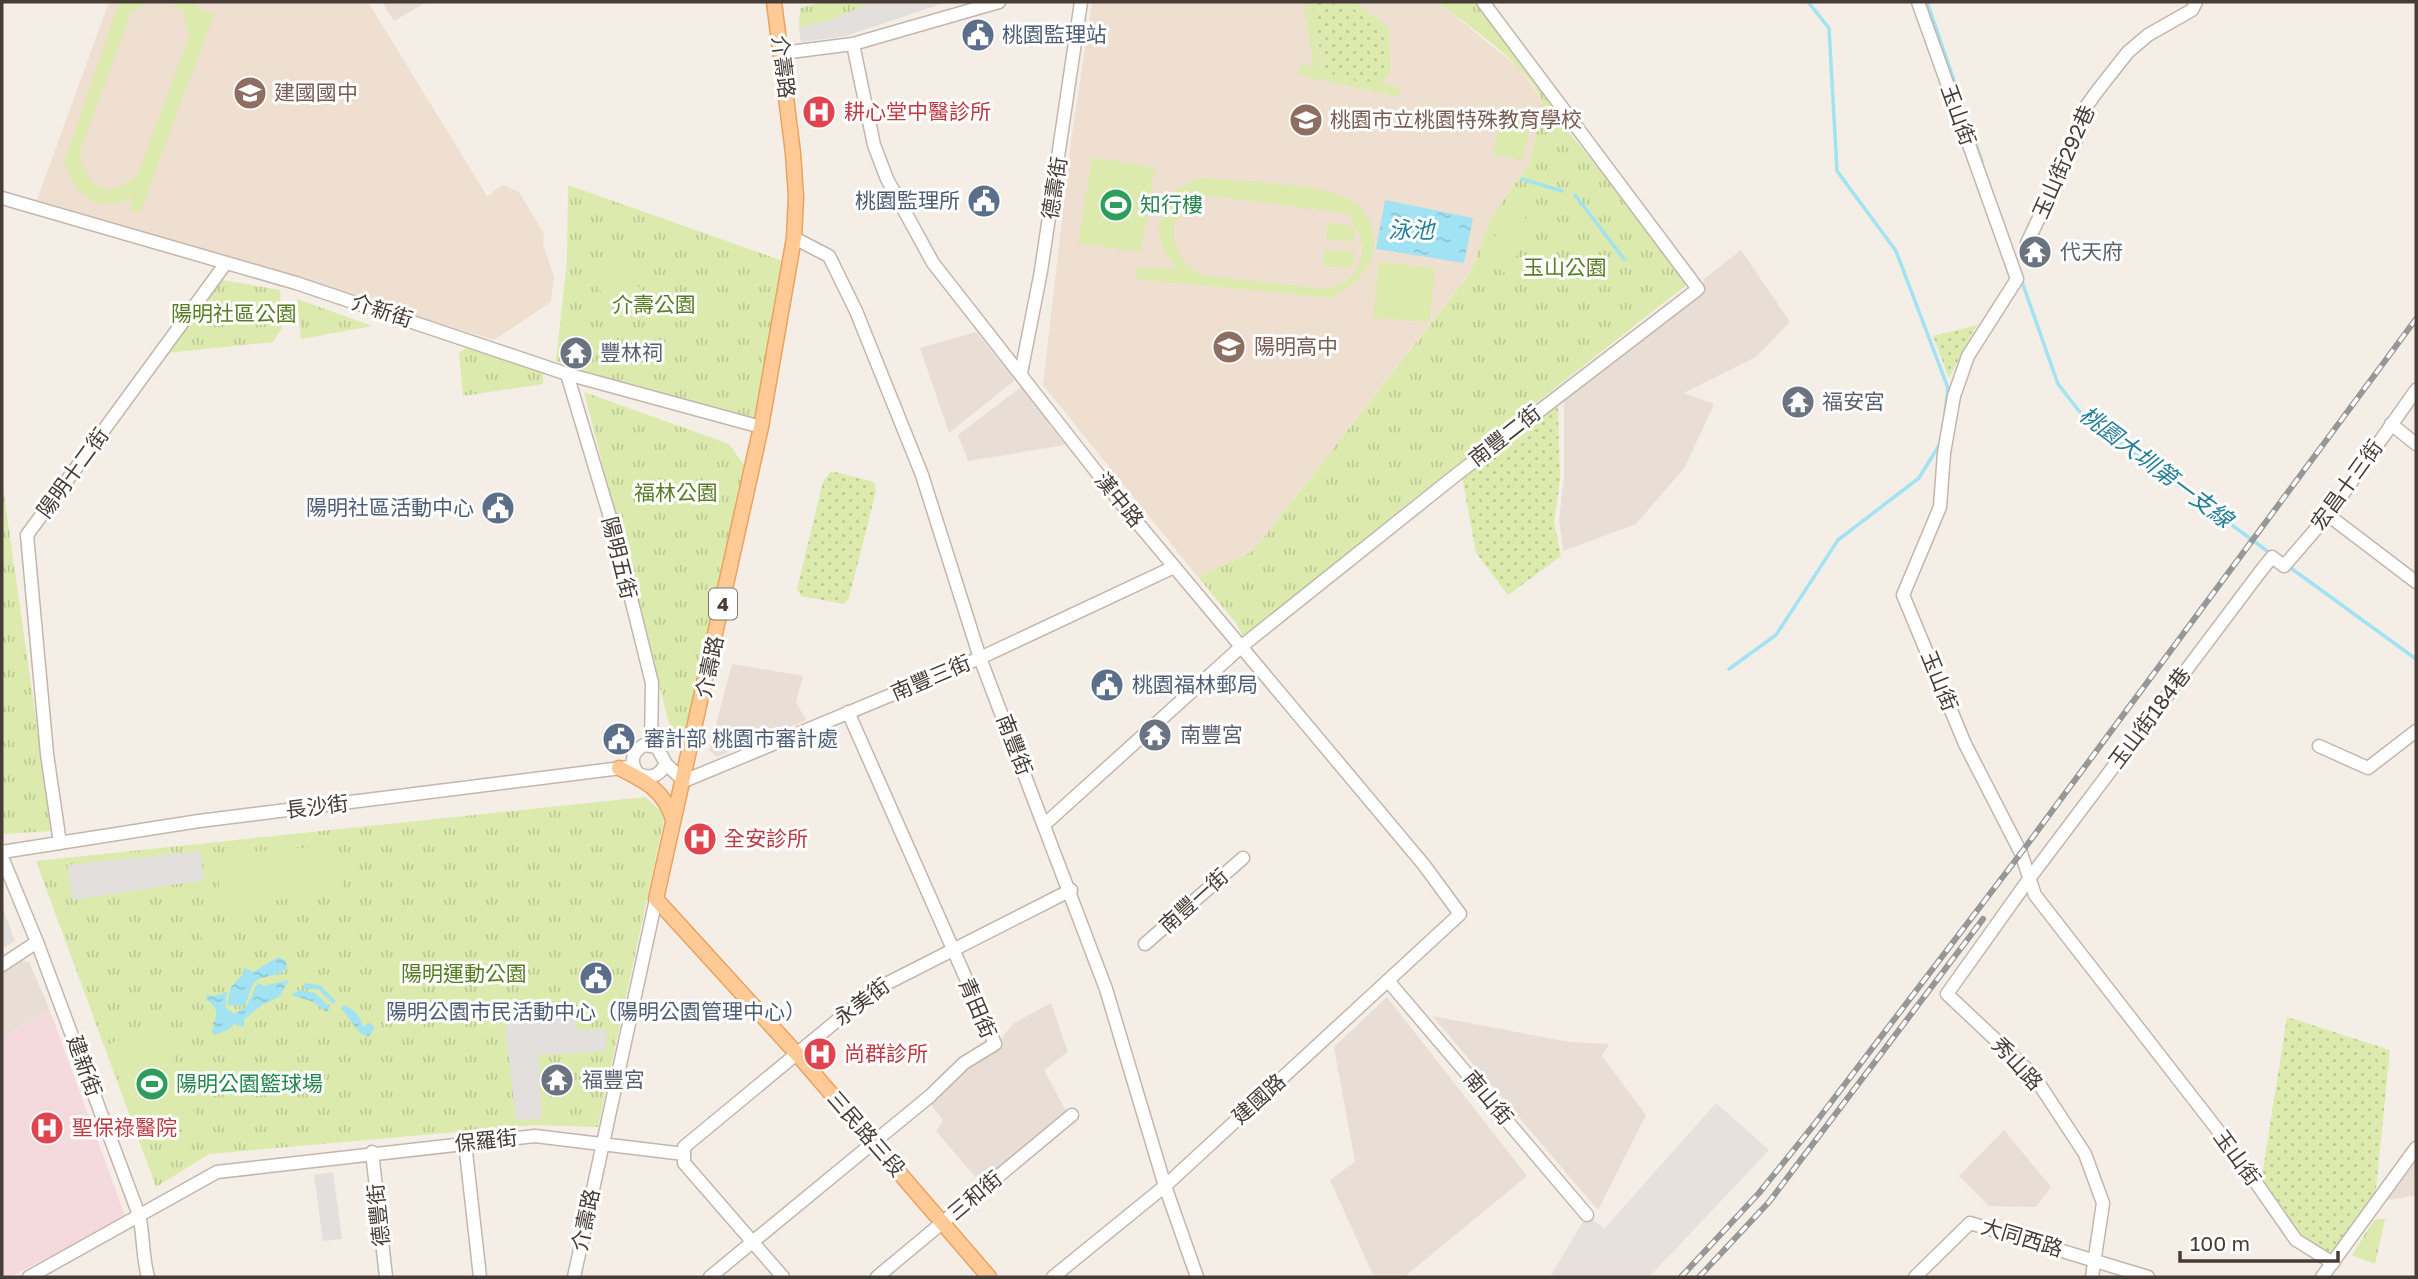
<svg xmlns="http://www.w3.org/2000/svg" width="2418" height="1279" font-family="'Golos Text','Noto Sans TC',sans-serif">
	<style>
		.residential { fill: #e9ded5 }
		.industrial { fill: #e7e0dc }
		.education { fill: #eedfd1 }
		.medical { fill: #f5dadd }
		.grass { fill: url(#grass-dots) }
		.park { fill: url(#park-tufts) }
		.pitch { fill: #dceaae; fill-rule: evenodd }
		.parking { fill: #e2dfdc }
		.water { fill: url(#water-ripples) }
		.lines { fill: none; stroke-linecap: round; stroke-linejoin: round }
		.stream { stroke: #a1e3f3; stroke-width: 3.5 }
		.minor-casing { stroke: #c3b6ac; stroke-width: 15 }
		.major-casing { stroke: #e9a361; stroke-width: 17 }
		.minor { stroke: #fff; stroke-width: 12 }
		.major { stroke: #ffca96; stroke-width: 14 }
		.rail-casing { stroke: #979797; stroke-width: 6 }
		.rail { stroke: #fff; stroke-width: 3.5; stroke-dasharray: 10; stroke-linecap: butt }
		.labels { text-anchor: middle; stroke-width: 6; stroke-linejoin: round; paint-order: stroke }
		.shield { fill: #fff; stroke: #7f7772; stroke-width: 2 }
		.shield-label { font-size: 19px; font-weight: bold; fill: #483d36 }
		.service-label { font-size: 21px; fill: #4e5e75; stroke: #fff; text-anchor: start }
		.street-label { font-size: 21px; fill: #483d36; stroke: #fff }
		.education-label { font-size: 21px; fill: #785e54; stroke: #fff; text-anchor: start }
		.health-label { font-size: 21px; fill: #be3a42; stroke: #fff; text-anchor: start }
		.leisure-label { font-size: 21px; fill: #27864d; stroke: #fff; text-anchor: start }
		.worship-label { font-size: 21px; fill: #5b616d; stroke: #fff; text-anchor: start }
		.park-label { font-size: 21px; fill: #597d26; stroke: #fff }
		.water-label { font-size: 23px; font-style: italic; fill: #257f97; stroke: #fff }
	</style>
	<defs>
		<pattern id="grass-dots" width="8" height="8" patternUnits="userSpaceOnUse" patternTransform="scale(1.75)"><rect width="8" height="8" fill="#dceaae"/><path d="M2 2h.1M6 6h.1" fill="none" stroke="#beca96" stroke-width="1.8" stroke-linecap="round"/></pattern>
		<pattern id="park-tufts" width="24" height="20" patternUnits="userSpaceOnUse" patternTransform="scale(1.75)"><rect width="24" height="20" fill="#dceaae"/><path d="M3 7l-1-3M5 7V3M7 7l1-3M15 17l-1-3M17 17v-4M19 17l1-3" fill="none" stroke="#beca96"/></pattern>
		<pattern id="water-ripples" width="26" height="14" patternUnits="userSpaceOnUse" patternTransform="scale(1.75)"><rect width="26" height="14" fill="#a1e3f3"/><path d="M2 4q2-2 4 0t4 0M15 11q2-2 4 0t4 0" fill="none" stroke="#8cc4d1"/></pattern>
	</defs>
	<rect width="100%" height="100%" fill="#f4eee7"/>
	<g class="residential">
		<path d="M382 2H427L394 21Z"/>
		<path d="M1741 250 1790 322 1756 357 1684 393 1714 404 1685 467 1636 524 1563 551 1559 521 1564 475V400L1702 292 1704 279Z"/>
		<path d="M976 332 1015 380 949 433 920 348Z"/>
		<path d="M1021 387 1065 445 968 461 958 435Z"/>
		<path d="M732 664 803 676 796 702 806 720 717 757 709 750Z"/>
		<path d="M20 960 29 962 49 1008 2 1039V972Z"/>
		<path d="M1387 997 1527 1176 1404 1277H1374L1330 1180 1355 1162 1334 1047Z"/>
		<path d="M1051 1003 1068 1052 1044 1070 1066 1111 997 1169 978 1180 936 1131 943 1121 927 1098 996 1045 1014 1023Z"/>
		<path d="M1432 1016 1569 1042 1609 1044 1602 1056 1646 1115 1598 1210Z"/>
		<path d="M2004 1130 2051 1187 2036 1207 1989 1206 1959 1176Z"/>
		<path d="M2416 1162V1195L2384 1201Z"/>
	</g>
	<path class="industrial" d="M1716 1103 1769 1150 1649 1277H1550L1587 1215 1604 1229Z"/>
	<g class="education">
		<path d="M109 2H368L487 196 503 185 519 192 544 234 543 244 554 277 551 302 494 340 37 200Z"/>
		<path d="M1092 2H1438L1519 68 1542 100 1530 163 1491 217 1470 272 1253 551 1198 577 1043 385 1071 141Z"/>
	</g>
	<path class="medical" d="M49 1008 126 1218 10 1277H2V1039Z"/>
	<g class="grass">
		<path d="M1320 2 1347 5 1381 26 1385 37 1384 70 1377 80C1364 85 1336 78 1324 69L1312 13Z"/>
		<path d="M1977 325 1949 378 1933 336Z"/>
		<path d="M1558 406 1560 481 1554 522 1561 556 1508 595 1476 553 1462 476Z"/>
		<path d="M831 471 874 482 876 491 849 598 844 604 801 596 797 589 823 482Z"/>
		<path d="M2287 1017 2390 1050 2375 1198 2331 1256 2297 1233 2261 1183Z"/>
	</g>
	<g class="park">
		<path d="M823 2H871L835 19 799 28 800 8Z"/>
		<path d="M1438 2H1477L1551 98V110L1685 276V286L1396 513 1244 638 1236 623 1198 577 1253 551 1470 273 1491 217 1530 163 1542 100C1520 58 1474 31 1438 2Z"/>
		<path d="M568 185 786 262 756 429 556 361 567 260Z"/>
		<path d="M217 279 280 290 282 328 273 342 167 353Z"/>
		<path d="M297 299 372 326 301 339Z"/>
		<path d="M466 348 543 373V384L463 396 459 353Z"/>
		<path d="M584 392 729 444 747 469 693 736 674 743Z"/>
		<path d="M2 481 52 831 2 834Z"/>
		<path d="M645 797 665 815 598 1127 535 1125 209 1154 156 1187 36 861Z"/>
		<path d="M2385 1219 2375 1264 2352 1255 2374 1220Z"/>
	</g>
	<g class="pitch">
		<path d="M119 2H148L131 13 80 151C84 187 111 202 138 174L189 36 183 12 169 2H194L199 9 214 14 140 213 130 210 132 197 120 203 96 204 76 189 64 163Z"/>
		<path d="M1306 2H1320L1312 13 1321 64C1328 78 1363 85 1377 80L1384 70V31L1353 8 1336 2H1354L1389 27 1390 73 1382 83 1401 88 1399 97 1298 75 1300 64 1314 67 1304 8Z"/>
		<path d="M1503 106 1533 112 1523 160 1493 155Z"/>
		<path d="M1092 157 1155 168 1141 252 1078 243Z"/>
		<path d="M1201 178C1235 181 1332 183 1355 203 1368 213 1375 230 1374 246 1372 272 1352 286 1331 298L1136 279 1138 267 1177 269 1163 250 1158 229 1166 204 1180 187ZM1214 196 1346 213C1373 242 1366 282 1324 289L1202 275C1162 255 1164 198 1214 196Z"/>
		<path d="M1514 210 1537 227 1504 273 1480 257Z"/>
		<path d="M1328 223 1355 226 1353 242 1326 239Z"/>
		<path d="M1324 250 1354 252 1353 268 1323 266Z"/>
		<path d="M609 252 645 294 621 315 585 273Z"/>
		<path d="M1379 262 1435 268 1429 322 1373 318Z"/>
		<path d="M693 285 716 311 700 326 676 300Z"/>
		<path d="M338 845 343 891 222 908 215 855Z"/>
		<path d="M223 923 228 949 204 953 200 926Z"/>
		<path d="M160 1025 198 1123 144 1144 107 1045Z"/>
	</g>
	<g class="parking">
		<path d="M871 2H947L846 36 801 42 799 28 835 19Z"/>
		<path d="M200 851 204 880 72 900 67 865Z"/>
		<path d="M2 906 15 941 2 949Z"/>
		<path d="M575 1012 576 1029 607 1030 606 1051 538 1055 542 1118 516 1121 505 1023Z"/>
		<path d="M333 1172 342 1239 323 1241 314 1175Z"/>
	</g>
	<g class="water">
		<path d="M1385 200 1473 218 1464 263 1376 249Z"/>
		<path d="M278 957 286 961 287 968C275 979 265 974 256 981 250 986 249 998 244 1006L227 1005 231 987 244 973 243 967 253 972Z"/>
		<path d="M289 980 279 997 262 1005 244 1019V1027L234 1024 228 1030 214 1035 212 1031C216 1015 221 1010 206 999L207 995 214 996 227 992 225 1007 234 1014 246 1007 258 983 264 986Z"/>
		<path d="M304 983 320 985 336 1001 333 1004 318 989H304Z"/>
		<path d="M299 990 315 993 330 1007 327 1012 311 1001 291 995Z"/>
		<path d="M345 1005 357 1013 364 1027 369 1022 375 1028 368 1037 359 1032 341 1008Z"/>
	</g>
	<g class="lines">
		<g class="stream">
			<path d="M1808 2 1829 28 1837 171 1896 251 1948 388 1945 413"/>
			<path d="M1927 2 1982 162"/>
			<path d="M1522 179 1562 191"/>
			<path d="M1575 195 1624 259"/>
			<path d="M2021 279 2058 384 2083 416 2270 553"/>
			<path d="M2288 566 2416 659"/>
			<path d="M1729 669 1776 635 1838 540 1919 478 1941 442"/>
		</g>
		<defs>
			<g id="minor">
				<path d="M1918 2 2017 279 1968 356 1954 396 1944 453 1940 507 1903 595 1965 744 2021 853 2035 895 2234 1151 2296 1240 2333 1263"/>
				<path d="M853 44 874 145 887 179 933 263 1120 502 1424 865 1460 914 1165 1186 1053 1277"/>
				<path d="M782 53 853 44 999 2"/>
				<path d="M2 198 296 283 567 374 761 427"/>
				<path d="M794 238 829 256 856 311 922 475 980 658 1106 989 1165 1186 1197 1277"/>
				<path d="M2027 243 2081 130 2085 108 2098 90 2128 52 2148 35 2192 10 2196 2"/>
				<path d="M1021 373 1041 271 1081 2"/>
				<path d="M567 374 615 534 652 683 651 745"/>
				<path d="M2391 424 2416 444"/>
				<path d="M2328 515 2416 582"/>
				<path d="M2319 746 2368 768 2416 731"/>
				<path d="M666 764C659 776 650 780 637 773 630 761 632 752 644 745L657 747 666 764 684 781 980 658 1174 567"/>
				<path d="M1045 824 1242 646 1456 475 1698 289 1483 2"/>
				<path d="M60 843 47 754 27 535 226 263"/>
				<path d="M2 852 199 821 629 767"/>
				<path d="M2 857 37 942 139 1215C144 1237 142 1255 148 1277"/>
				<path d="M1145 944 1243 858"/>
				<path d="M2 965 37 942"/>
				<path d="M1389 982 1587 1215"/>
				<path d="M465 1143 480 1277"/>
				<path d="M372 1152 386 1277"/>
				<path d="M684 1154V1147L874 990 1071 890"/>
				<path d="M29 1277 217 1172 535 1136 684 1154V1163L783 1277"/>
				<path d="M574 1277 656 899"/>
				<path d="M710 1277 930 1096 964 1063 995 1044 848 712"/>
				<path d="M877 1277 1072 1115"/>
				<path d="M1915 1277 1970 1223 2148 1277"/>
				<path d="M2092 1277 2103 1203 2085 1154 2034 1076 1947 994 2029 879 2260 572 2272 557 2284 566 2328 515 2416 390"/>
				<path d="M2322 1277 2416 1148"/>
			</g>
			<g id="major">
				<path d="M774 2 793 153 796 197 794 238 761 427 656 899 797 1054 989 1277"/>
				<path d="M619 768C645 781 664 790 673 819"/>
			</g>
		</defs>
		<use href="#minor" class="minor-casing"/>
		<use href="#major" class="major-casing"/>
		<use href="#minor" class="minor"/>
		<use href="#major" class="major"/>
		<defs>
			<g id="rail">
				<path d="M1681 1277 1759 1193 1813 1126 2021 853 2416 319"/>
				<path d="M1699 1277 1769 1202 1983 919"/>
			</g>
		</defs>
		<use href="#rail" class="rail-casing"/>
		<use href="#rail" class="rail"/>
	</g>
	<defs>
		<symbol id="civic-disc" viewBox="-11 -11 22 22"><circle r="9.5" fill="#5c6f8a" stroke="#fff"/><path d="M-.6-6.5H3V-4.5H.6V-3L4-1V1h2V6H-6V1h2V-1L-.6-3ZM-1.2 2.5V6h2.4V2.5Z" fill="#fff"/></symbol>
		<symbol id="school-disc" viewBox="-11 -11 22 22"><circle r="9.5" fill="#8d6e63" stroke="#fff"/><path d="M0-5L7-2L0 1L-7-2ZM-4 1L0 2.5L4 1V4Q0 6-4 4Z" fill="#fff"/></symbol>
		<symbol id="hospital-disc" viewBox="-11 -11 22 22"><circle r="9.5" fill="#e0444e" stroke="#fff"/><path d="M-5-5h3v3.5h4V-5h3V5h-3V1.5h-4V5h-3Z" fill="#fff"/></symbol>
		<symbol id="stadium-disc" viewBox="-11 -11 22 22"><circle r="9.5" fill="#2e9e5b" stroke="#fff"/><path d="M0-5a6.5 5 0 1 0 0 10a6.5 5 0 1 0 0-10ZM-3.5-1.8h7v3.6h-7Z" fill="#fff"/></symbol>
		<symbol id="temple-disc" viewBox="-11 -11 22 22"><circle r="9.5" fill="#6b7280" stroke="#fff"/><path d="M0-6L5-2H3V0L6.5 2.5H4V6H1.5V3h-3V6H-4V2.5H-6.5L-3 0V-2H-5Z" fill="#fff"/></symbol>
	</defs>
	<g fill-rule="evenodd">
		<use href="#civic-disc" x="959" y="16" width="38" height="38"/>
		<use href="#school-disc" x="231" y="74" width="38" height="38"/>
		<use href="#hospital-disc" x="800" y="93" width="38" height="38"/>
		<use href="#school-disc" x="1287" y="101" width="38" height="38"/>
		<use href="#civic-disc" x="965" y="182" width="38" height="38"/>
		<use href="#stadium-disc" x="1097" y="186" width="38" height="38"/>
		<use href="#temple-disc" x="2016" y="233" width="38" height="38"/>
		<use href="#school-disc" x="1210" y="328" width="38" height="38"/>
		<use href="#temple-disc" x="557" y="334" width="38" height="38"/>
		<use href="#temple-disc" x="1779" y="383" width="38" height="38"/>
		<use href="#civic-disc" x="479" y="489" width="38" height="38"/>
		<use href="#civic-disc" x="1088" y="666" width="38" height="38"/>
		<use href="#temple-disc" x="1136" y="716" width="38" height="38"/>
		<use href="#civic-disc" x="600" y="720" width="38" height="38"/>
		<use href="#hospital-disc" x="681" y="820" width="38" height="38"/>
		<use href="#civic-disc" x="577" y="959" width="38" height="38"/>
		<use href="#hospital-disc" x="801" y="1035" width="38" height="38"/>
		<use href="#temple-disc" x="538" y="1061" width="38" height="38"/>
		<use href="#stadium-disc" x="133" y="1065" width="38" height="38"/>
		<use href="#hospital-disc" x="28" y="1109" width="38" height="38"/>
	</g>
	<g class="labels">
		<rect class="shield" x="709" y="588.5" width="28" height="31" rx="5"/>
		<g class="shield-label">
			<text x="723" y="611">4</text>
		</g>
		<g class="service-label">
			<text x="1002" y="42">桃園監理站</text>
			<text x="960" y="208" text-anchor="end">桃園監理所</text>
			<text x="474" y="515" text-anchor="end">陽明社區活動中心</text>
			<text x="1132" y="692">桃園福林郵局</text>
			<text x="644" y="746">審計部 桃園市審計處</text>
			<text x="596" y="1019" text-anchor="middle">陽明公園市民活動中心（陽明公園管理中心）</text>
		</g>
		<g class="street-label">
			<text transform="translate(783 67) rotate(83)" y="7">介壽路</text>
			<text transform="translate(1958 115) rotate(70)" y="7">玉山街</text>
			<text transform="translate(2064 162) rotate(-66)" y="7">玉山街292巷</text>
			<text transform="translate(1055 188) rotate(-81)" y="7">德壽街</text>
			<text transform="translate(382 311) rotate(18)" y="7">介新街</text>
			<text transform="translate(1505 436) rotate(-38)" y="7">南豐二街</text>
			<text transform="translate(73 473) rotate(-54)" y="7">陽明十二街</text>
			<text transform="translate(2347 485) rotate(-54)" y="7">宏昌十三街</text>
			<text transform="translate(1119 500) rotate(51)" y="7">漢中路</text>
			<text transform="translate(619 558) rotate(76)" y="7">陽明五街</text>
			<text transform="translate(710 667) rotate(-78)" y="7">介壽路</text>
			<text transform="translate(931 678) rotate(-23)" y="7">南豐三街</text>
			<text transform="translate(1939 681) rotate(68)" y="7">玉山街</text>
			<text transform="translate(2150 718) rotate(-53)" y="7">玉山街184巷</text>
			<text transform="translate(1014 745) rotate(69)" y="7">南豐街</text>
			<text transform="translate(317 807) rotate(-7)" y="7">長沙街</text>
			<text transform="translate(1194 901) rotate(-42)" y="7">南豐一街</text>
			<text transform="translate(862 1002) rotate(-37)" y="7">永美街</text>
			<text transform="translate(977 1008) rotate(67)" y="7">青田街</text>
			<text transform="translate(2017 1064) rotate(47)" y="7">秀山路</text>
			<text transform="translate(84 1066) rotate(70)" y="7">建新街</text>
			<text transform="translate(1488 1098) rotate(50)" y="7">南山街</text>
			<text transform="translate(1259 1099) rotate(-42)" y="7">建國路</text>
			<text transform="translate(866 1134) rotate(49)" y="7">三民路三段</text>
			<text transform="translate(486 1141) rotate(-6)" y="7">保羅街</text>
			<text transform="translate(2237 1158) rotate(54)" y="7">玉山街</text>
			<text transform="translate(975 1196) rotate(-40)" y="7">三和街</text>
			<text transform="translate(379 1215) rotate(-96)" y="7">德豐街</text>
			<text transform="translate(586 1220) rotate(-78)" y="7">介壽路</text>
			<text transform="translate(2022 1238) rotate(17)" y="7">大同西路</text>
		</g>
		<g class="education-label">
			<text x="274" y="100">建國國中</text>
			<text x="1330" y="127">桃園市立桃園特殊教育學校</text>
			<text x="1254" y="354">陽明高中</text>
		</g>
		<g class="health-label">
			<text x="844" y="119">耕心堂中醫診所</text>
			<text x="724" y="846">全安診所</text>
			<text x="844" y="1061">尚群診所</text>
			<text x="72" y="1135">聖保祿醫院</text>
		</g>
		<g class="leisure-label">
			<text x="1140" y="212">知行樓</text>
			<text x="176" y="1091">陽明公園籃球場</text>
		</g>
		<g class="worship-label">
			<text x="2060" y="259">代天府</text>
			<text x="600" y="360">豐林祠</text>
			<text x="1822" y="409">福安宮</text>
			<text x="1180" y="742">南豐宮</text>
			<text x="582" y="1087">福豐宮</text>
		</g>
		<g class="park-label">
			<text x="1565" y="275">玉山公園</text>
			<text x="654" y="312">介壽公園</text>
			<text x="234" y="321">陽明社區公園</text>
			<text x="676" y="500">福林公園</text>
			<text x="464" y="981">陽明運動公園</text>
		</g>
		<g class="water-label">
			<text x="1411" y="238">泳池</text>
			<text transform="translate(2156 467) rotate(37)" y="8">桃園大圳第一支線</text>
		</g>
	</g>
	<rect width="2418" height="1279" fill="none" stroke="#483d36" stroke-width="7"/>
	<path d="M2180 1251v10h158v-10" fill="none" stroke="#483d36" stroke-width="3.5"/>
	<text x="2190" y="1251" font-size="21" fill="#483d36" stroke="#ffffff" stroke-width="5" paint-order="stroke">100 m</text>
</svg>
